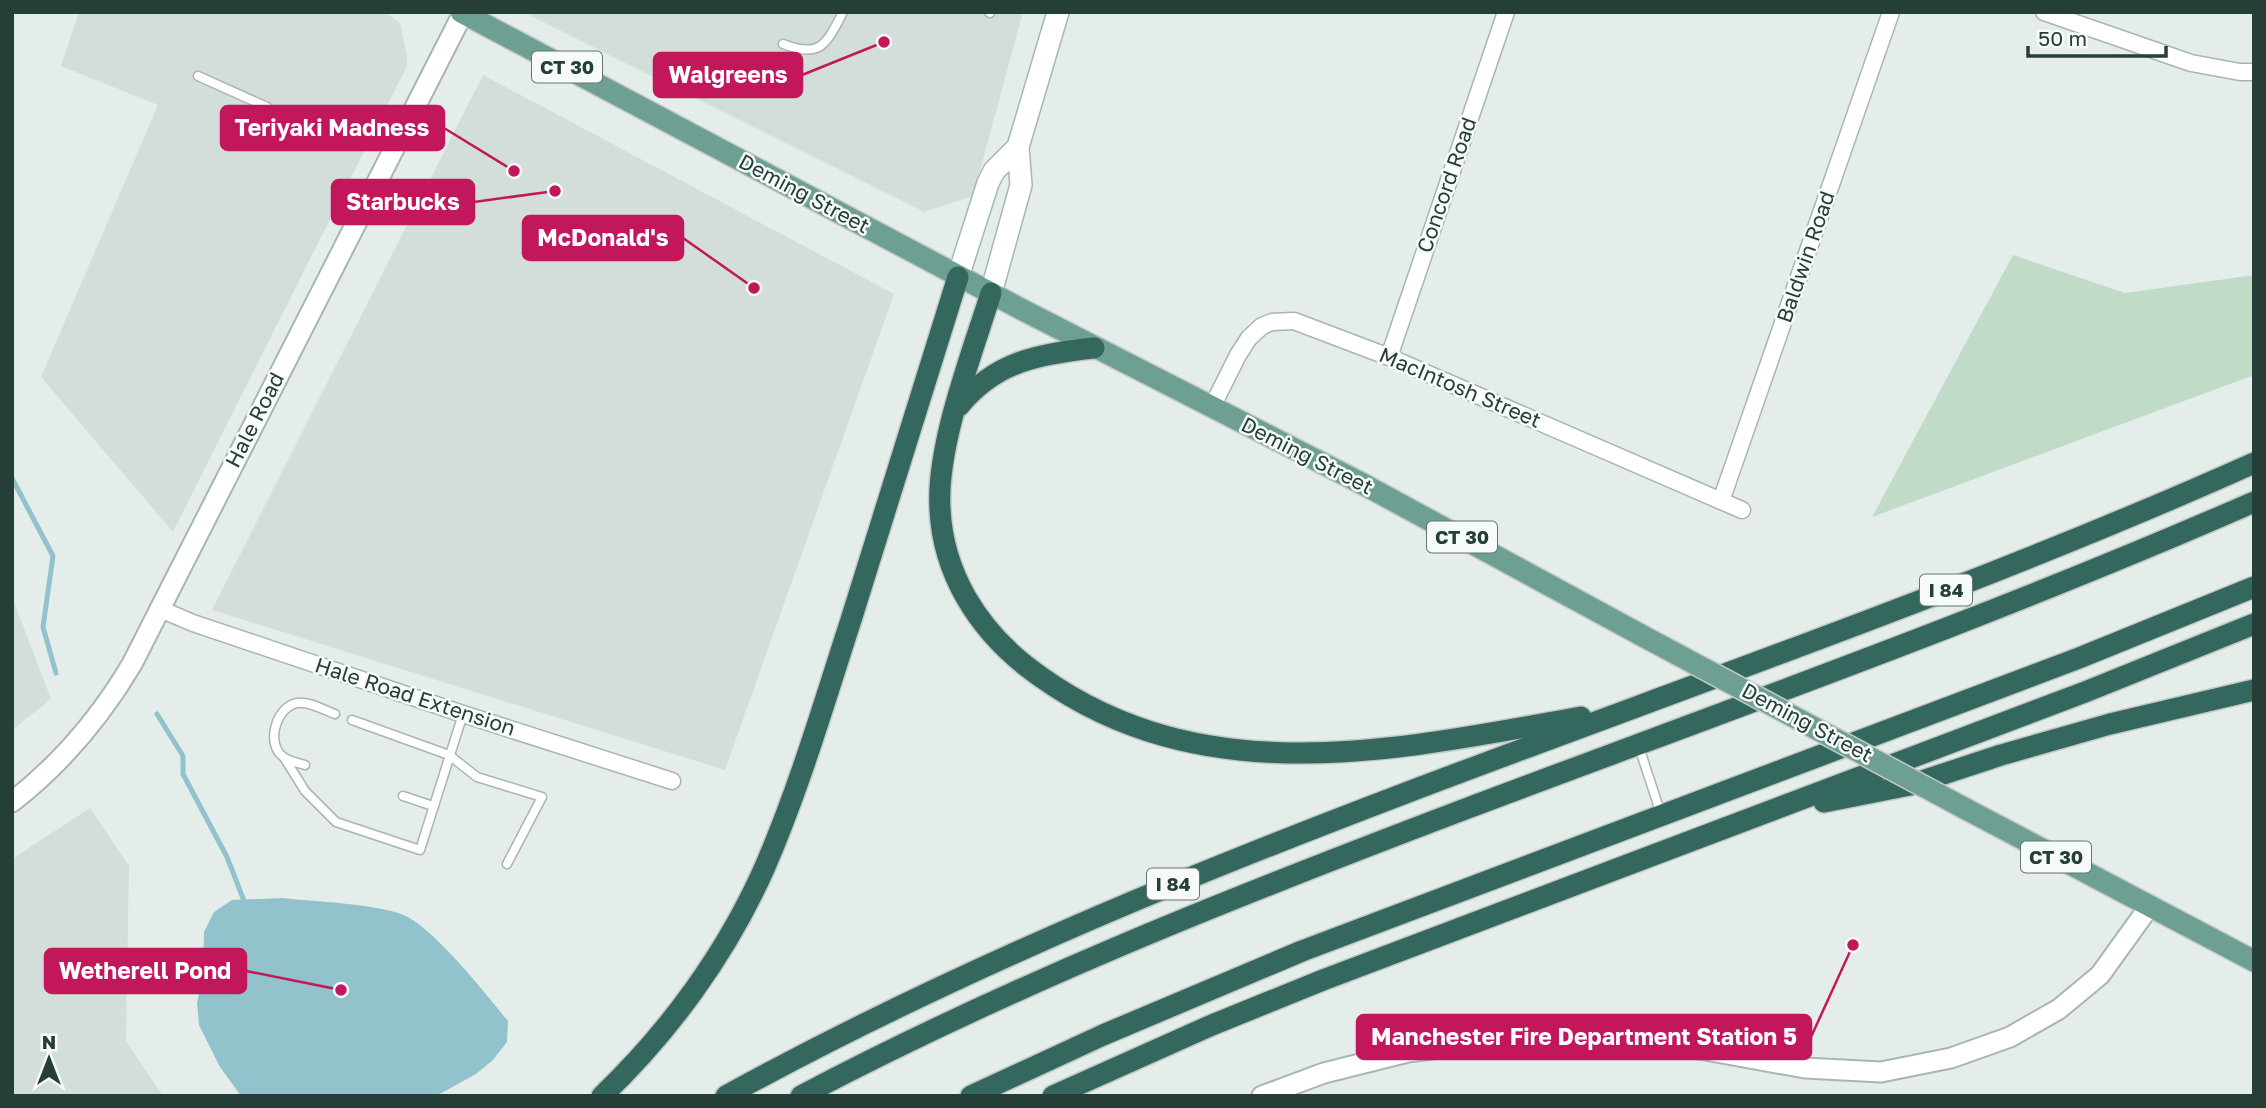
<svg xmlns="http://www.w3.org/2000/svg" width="2266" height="1108" font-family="'Golos Text',sans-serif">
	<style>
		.built { fill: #d3ddd9 }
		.green { fill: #c0dcc8 }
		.water { fill: #92c3cd }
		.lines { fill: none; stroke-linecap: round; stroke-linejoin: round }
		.stream { stroke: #92c3cd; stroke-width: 5 }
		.service-casing { stroke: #a8b5b1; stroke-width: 11 }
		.minor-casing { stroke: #a8b5b1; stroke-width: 19 }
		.tertiary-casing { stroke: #a8b5b1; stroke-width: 23 }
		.secondary-casing { stroke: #a4b8b1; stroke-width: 24 }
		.primary-casing { stroke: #c2c9c7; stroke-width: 24 }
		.motorway-casing { stroke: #c2c9c7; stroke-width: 24 }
		.service { stroke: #fff; stroke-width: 8 }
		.minor { stroke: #fff; stroke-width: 16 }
		.tertiary { stroke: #fff; stroke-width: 19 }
		.secondary { stroke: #fff; stroke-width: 21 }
		.primary { stroke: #6d9f93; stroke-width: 21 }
		.motorway { stroke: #34685e; stroke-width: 21 }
		.primary-bridge-casing { stroke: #c2c9c7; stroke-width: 24; stroke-linecap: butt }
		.primary-bridge { stroke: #6d9f93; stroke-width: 21 }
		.labels { text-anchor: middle; stroke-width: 5; stroke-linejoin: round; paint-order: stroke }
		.shield { fill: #f6faf8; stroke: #647672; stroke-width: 2 }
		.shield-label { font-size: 19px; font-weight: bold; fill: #263e38 }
		.street-label { font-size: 21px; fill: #263e38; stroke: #f6faf8 }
		.leader { fill: none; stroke: #c2185b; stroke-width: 2.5 }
		.callout-dot { fill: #c2185b; stroke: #f6faf8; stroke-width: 2.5 }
		.callout { fill: #c2185b; stroke: #c2185b; stroke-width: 2.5 }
		.callout-label { font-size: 23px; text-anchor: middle; font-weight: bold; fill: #fff }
	</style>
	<rect width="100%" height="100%" fill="#e5edea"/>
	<g class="built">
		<path d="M79 12H385L400 23 407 56V66L173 532 41 377 158 105 61 66Z"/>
		<path d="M523 12H1023L973 196 924 212Z"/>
		<path d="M483 75 894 294 725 770 212 610Z"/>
		<path d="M12 597 51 699 12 730Z"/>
		<path d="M90 808 129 866 126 1041 163 1096H12V859Z"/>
	</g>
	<path class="green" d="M2013 255 2125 293 2254 275V375L1872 517Z"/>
	<path class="water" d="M283 898C318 902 368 903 401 914 432 925 486 994 508 1021L507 1042 493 1060 476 1074 436 1096H241L220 1067 199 1025 197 1003 203 976 204 932 214 912 232 900Z"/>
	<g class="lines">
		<g class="stream">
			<path d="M12 478 53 556 43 627 56 673"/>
			<path d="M157 714 183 756V774L227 857 246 906"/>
		</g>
		<defs>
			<g id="service">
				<path d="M989 12 990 13"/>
				<path d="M783 44C821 59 827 43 843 12"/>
				<path d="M198 76 267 107"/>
				<path d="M292 116 322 130"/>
				<path d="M352 720 449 755 477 777 542 797 507 864"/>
				<path d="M1639 747 1661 814"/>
				<path d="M285 759 305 791 336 822 420 850 463 714"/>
				<path d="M305 765C296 762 286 761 280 754 267 739 277 707 297 703 309 701 324 710 335 714"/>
				<path d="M403 796 433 806"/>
			</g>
			<g id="minor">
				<path d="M2044 12 2191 63 2240 72H2254"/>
				<path d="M1389 357 1506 12"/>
				<path d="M1212 407 1238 355 1249 338 1262 326 1272 322 1294 321 1389 357 1742 510"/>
				<path d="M1721 501 1891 12"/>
				<path d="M160 609 193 623 463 714 672 781"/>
			</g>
			<g id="tertiary">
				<path d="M12 802C62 763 100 718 132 664L463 13"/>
				<path d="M1262 1096 1324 1073 1408 1052 1487 1042 1591 1038 1700 1049 1805 1068 1881 1072 1951 1058 2010 1037 2059 1009 2100 975 2149 907"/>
			</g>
			<g id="secondary">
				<path d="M958 277 988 183 994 171 1018 147"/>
				<path d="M991 293 1021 185 1018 147 1058 12"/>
			</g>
			<g id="primary">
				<path d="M461 12 1019 308 1361 483 1641 635"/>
				<path d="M1964 808 2254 961"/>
			</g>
			<g id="motorway">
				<path d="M991 293C972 354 936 446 940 509 943 573 977 627 1026 666 1193 796 1392 751 1581 717"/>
				<path d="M959 406C996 361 1039 354 1094 348"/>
				<path d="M1824 802 1910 785 2001 755 2110 724 2254 690"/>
				<path d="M602 1096C669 1032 726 954 764 869 799 789 824 703 851 620 887 505 923 391 958 277"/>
				<path d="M726 1096C1211 829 1751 688 2254 463"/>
				<path d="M801 1096C1013 984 1236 896 1460 811 1725 711 1994 616 2254 502"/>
				<path d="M971 1096 1103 1035 1302 951 2079 658 2254 587"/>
				<path d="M1053 1096 1212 1025 1323 980 2085 692 2254 624"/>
			</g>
		</defs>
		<use href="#service" class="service-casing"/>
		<use href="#minor" class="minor-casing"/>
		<use href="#tertiary" class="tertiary-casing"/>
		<use href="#secondary" class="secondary-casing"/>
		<use href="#primary" class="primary-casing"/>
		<use href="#motorway" class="motorway-casing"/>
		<use href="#service" class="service"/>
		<use href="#minor" class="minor"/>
		<use href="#tertiary" class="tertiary"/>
		<use href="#secondary" class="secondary"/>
		<use href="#primary" class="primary"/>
		<use href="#motorway" class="motorway"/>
		<defs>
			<path id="primary-bridge" d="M1641 635 1964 808"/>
		</defs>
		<use href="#primary-bridge" class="primary-bridge-casing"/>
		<use href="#primary-bridge" class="primary-bridge"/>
	</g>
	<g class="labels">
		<g class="shield">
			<rect x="532" y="51.5" width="70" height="31" rx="5"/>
			<rect x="1427" y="521.5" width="70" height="31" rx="5"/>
			<rect x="1920" y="574.5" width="52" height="31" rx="5"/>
			<rect x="2021" y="841.5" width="70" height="31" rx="5"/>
			<rect x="1147" y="868.5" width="52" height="31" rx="5"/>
		</g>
		<g class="shield-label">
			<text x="567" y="74">CT 30</text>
			<text x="1462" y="544">CT 30</text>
			<text x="1946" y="597">I 84</text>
			<text x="2056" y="864">CT 30</text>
			<text x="1173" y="891">I 84</text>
		</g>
		<g class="street-label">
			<text transform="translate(1447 185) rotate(-71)" y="7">Concord Road</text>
			<text transform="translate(804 194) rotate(28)" y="7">Deming Street</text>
			<text transform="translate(1806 257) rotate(-71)" y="7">Baldwin Road</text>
			<text transform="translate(1460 388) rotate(23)" y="7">MacIntosh Street</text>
			<text transform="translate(255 420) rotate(-63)" y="7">Hale Road</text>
			<text transform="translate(1307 456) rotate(27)" y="7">Deming Street</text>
			<text transform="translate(415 697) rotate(18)" y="7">Hale Road Extension</text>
			<text transform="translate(1807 723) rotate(28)" y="7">Deming Street</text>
		</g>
	</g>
	<path class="leader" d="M884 42L802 75M514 171L444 128M555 191L474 202M754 288L683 238M341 990L246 971M1853 945L1811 1037"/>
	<g class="callout-dot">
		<circle cx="884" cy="42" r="7"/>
		<circle cx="514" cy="171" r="7"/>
		<circle cx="555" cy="191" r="7"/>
		<circle cx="754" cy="288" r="7"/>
		<circle cx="341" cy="990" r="7"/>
		<circle cx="1853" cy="945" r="7"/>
	</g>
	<g class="callout">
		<rect x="654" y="53" width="148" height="44" rx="7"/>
		<rect x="221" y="106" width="223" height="44" rx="7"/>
		<rect x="332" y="180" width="142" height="44" rx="7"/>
		<rect x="523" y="216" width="160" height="44" rx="7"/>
		<rect x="45" y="949" width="201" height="44" rx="7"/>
		<rect x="1357" y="1015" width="454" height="44" rx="7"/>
	</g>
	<g class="callout-label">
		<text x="728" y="83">Walgreens</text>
		<text x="332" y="136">Teriyaki Madness</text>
		<text x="403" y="210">Starbucks</text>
		<text x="603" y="246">McDonald's</text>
		<text x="145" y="979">Wetherell Pond</text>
		<text x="1584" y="1045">Manchester Fire Department Station 5</text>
	</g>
	<rect width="2266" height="1108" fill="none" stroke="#263e38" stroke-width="28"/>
	<g transform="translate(49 1059)" stroke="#f6faf8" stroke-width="5" paint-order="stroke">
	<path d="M0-5L12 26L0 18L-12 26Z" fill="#263e38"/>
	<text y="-10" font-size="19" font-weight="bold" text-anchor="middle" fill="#263e38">N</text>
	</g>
	<path d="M2028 46v10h138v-10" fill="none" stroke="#263e38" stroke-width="3.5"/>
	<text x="2038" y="46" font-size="21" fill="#263e38" stroke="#f6faf8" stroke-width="5" paint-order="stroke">50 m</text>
</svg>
